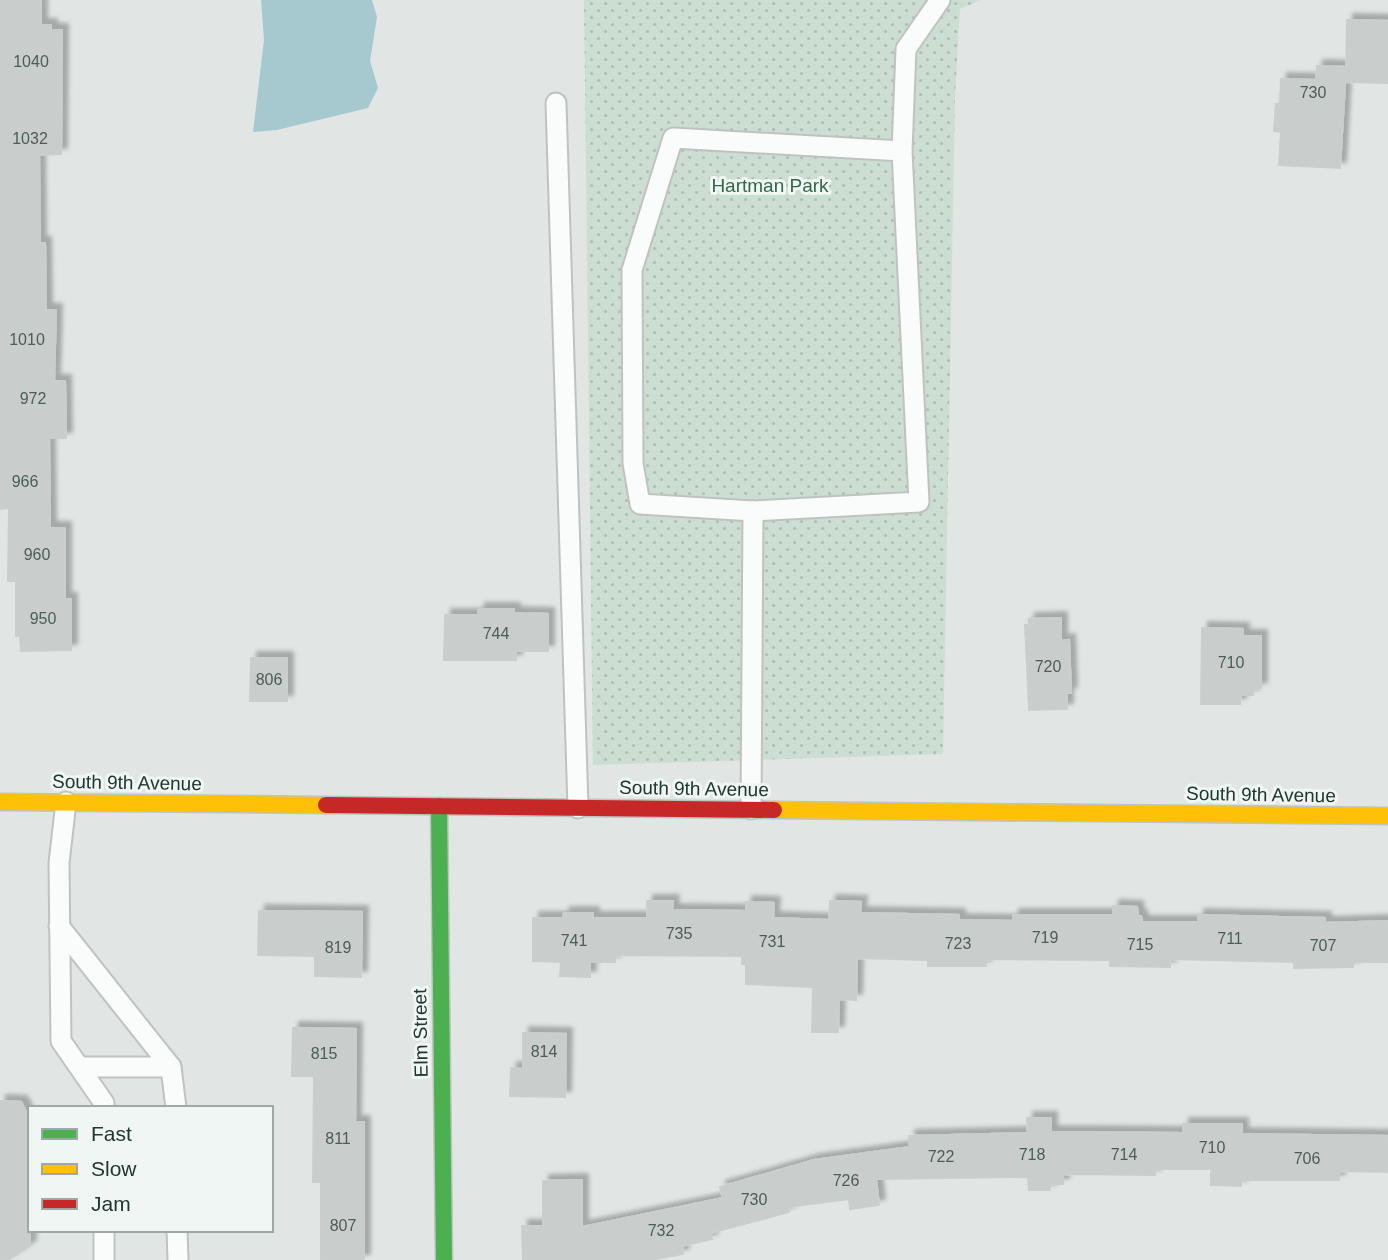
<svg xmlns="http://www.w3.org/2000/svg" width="1388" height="1260" font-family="Helvetica,sans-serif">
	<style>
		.grass { fill: url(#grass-dots) }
		.water { fill: #a6c9d0 }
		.building { fill: #c9cdcc; stroke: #cacfcd; stroke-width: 2; filter: url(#shadow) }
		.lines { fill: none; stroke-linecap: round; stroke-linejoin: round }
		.lane-casing { stroke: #bec3c1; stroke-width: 23 }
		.fast-casing { stroke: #bec4c1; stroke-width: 19 }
		.slow-casing { stroke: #bec4c1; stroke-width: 19 }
		.jam-casing { stroke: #bec4c1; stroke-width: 19 }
		.lane { stroke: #fafbfb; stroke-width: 19 }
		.fast { stroke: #4caf50; stroke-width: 16 }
		.slow { stroke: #ffc107; stroke-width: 16 }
		.jam { stroke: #c62828; stroke-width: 16 }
		.labels { text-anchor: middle; stroke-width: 6; stroke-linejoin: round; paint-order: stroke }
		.number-label { font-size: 16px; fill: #4c5c59 }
		.park-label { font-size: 19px; fill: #326848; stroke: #eff6f3 }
		.street-label { font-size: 19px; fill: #223632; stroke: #eff6f3 }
	</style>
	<defs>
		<pattern id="grass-dots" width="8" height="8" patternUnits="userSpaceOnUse" patternTransform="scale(1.75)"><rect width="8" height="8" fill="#ccded2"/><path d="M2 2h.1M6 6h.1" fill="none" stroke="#afbfb5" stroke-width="1.8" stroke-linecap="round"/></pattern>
		<filter id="shadow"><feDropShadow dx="6" dy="-6" stdDeviation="2" flood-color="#0004"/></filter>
	</defs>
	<rect width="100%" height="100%" fill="#e1e6e4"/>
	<path class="grass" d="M584 0H981L960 9 955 97 943 754 593 765Z"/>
	<path class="water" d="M261 0H372L377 17 370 61 378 88 368 108 277 130 253 132 264 40Z"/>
	<g class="building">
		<path d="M0 0H41V25H51V30H62L61 154 39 155 40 243H45L46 310H56L54 381H65L66 438H49L50 528H65V599H71V650L21 651 20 636H16V581H8L9 508 0 509Z"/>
		<path d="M1347 20 1388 21V83L1346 82Z"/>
		<path d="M1317 66 1346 67 1340 168 1279 165 1281 132 1274 131 1276 104H1280L1281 79 1316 80Z"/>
		<path d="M479 609H514V613L548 614V651H516V660H444L445 615H478Z"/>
		<path d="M1061 618V641L1069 640 1071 693H1067V709L1029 710 1025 625H1029V619Z"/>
		<path d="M1202 628 1243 629V636H1261V688L1253 689V695H1241L1240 704H1201Z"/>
		<path d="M251 658H287V701H250Z"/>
		<path d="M647 901H673L672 910 746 911V902L774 903 773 918 829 920 830 901 861 902 860 913 959 915V920L1013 921V915H1113V906L1137 907 1138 916H1141L1142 922H1198V915L1325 918V923L1388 921V962H1353V967L1294 968V962L1170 959V967L1110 966V960L986 959V966H928V960L857 958 856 1000 839 999 838 1032H812L813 987 746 984V964H742V956L615 955V962H590V977L560 976 561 962 533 961V918H563L564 913H593V918H647Z"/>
		<path d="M259 911 362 912 361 977 315 976V956L258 955Z"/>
		<path d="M293 1028 356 1029 355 1122H364V1260H321V1182H313L314 1076H292Z"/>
		<path d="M523 1033 566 1034 565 1097 510 1096 511 1068 523 1069Z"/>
		<path d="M0 1101 21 1102 30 1119V1246L8 1260H0Z"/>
		<path d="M1027 1118H1051V1132L1183 1133V1124H1242V1134L1388 1136V1172L1339 1171V1180H1241V1186L1211 1185V1169H1155V1175L1063 1174V1184H1050V1190H1029L1028 1177 876 1179 879 1205 850 1209 849 1199 788 1207 789 1212 710 1233 712 1239 682 1246 683 1254 652 1260H523L522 1226H543V1181L582 1180V1227L723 1198 720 1187 814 1160 910 1147 909 1136 1028 1133Z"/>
	</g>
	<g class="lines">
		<defs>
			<g id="lane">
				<path d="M556 103 578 808"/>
				<path d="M673 138 902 151 919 502 753 511 640 504 633 463 632 270Z"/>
				<path d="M902 151 906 49 940 0"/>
				<path d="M66 802 59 863 61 1041 104 1103V1108"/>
				<path d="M751 809 753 511"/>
				<path d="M59 926 171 1067 176 1108"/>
				<path d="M80 1067H171"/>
				<path d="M104 1230V1260"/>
				<path d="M177 1230 178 1260"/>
			</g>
			<path id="fast" d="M439 806 444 1260"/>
			<g id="slow">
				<path d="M0 802 326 805"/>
				<path d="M774 810 1388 816"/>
			</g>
			<path id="jam" d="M326 805 774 810"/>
		</defs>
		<use href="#lane" class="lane-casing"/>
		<use href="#fast" class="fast-casing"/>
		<use href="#slow" class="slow-casing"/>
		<use href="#jam" class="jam-casing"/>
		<use href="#lane" class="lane"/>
		<use href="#fast" class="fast"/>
		<use href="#slow" class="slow"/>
		<use href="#jam" class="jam"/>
	</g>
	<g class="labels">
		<g class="number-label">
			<text x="31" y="67">1040</text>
			<text x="1313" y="98">730</text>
			<text x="30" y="144">1032</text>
			<text x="27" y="345">1010</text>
			<text x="33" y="404">972</text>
			<text x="25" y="487">966</text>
			<text x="37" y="560">960</text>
			<text x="43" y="624">950</text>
			<text x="496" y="639">744</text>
			<text x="1231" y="668">710</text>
			<text x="1048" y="672">720</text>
			<text x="269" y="685">806</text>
			<text x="679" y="939">735</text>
			<text x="1045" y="943">719</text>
			<text x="1230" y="944">711</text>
			<text x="574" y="946">741</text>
			<text x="772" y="947">731</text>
			<text x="958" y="949">723</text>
			<text x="1140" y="950">715</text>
			<text x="1323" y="951">707</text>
			<text x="338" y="953">819</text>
			<text x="544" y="1057">814</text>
			<text x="324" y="1059">815</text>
			<text x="338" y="1144">811</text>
			<text x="1212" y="1153">710</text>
			<text x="1032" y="1160">718</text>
			<text x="1124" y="1160">714</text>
			<text x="941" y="1162">722</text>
			<text x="1307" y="1164">706</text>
			<text x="846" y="1186">726</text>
			<text x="754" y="1205">730</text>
			<text x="343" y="1231">807</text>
			<text x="661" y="1236">732</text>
		</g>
		<g class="park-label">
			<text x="770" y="192">Hartman Park</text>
		</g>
		<g class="street-label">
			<text transform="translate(127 782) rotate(1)" y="7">South 9th Avenue</text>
			<text transform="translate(694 788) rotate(1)" y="7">South 9th Avenue</text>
			<text transform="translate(1261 794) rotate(1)" y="7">South 9th Avenue</text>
			<text transform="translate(420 1033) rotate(-91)" y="7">Elm Street</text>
		</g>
	</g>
	<rect x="28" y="1106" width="245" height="126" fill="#eff6f3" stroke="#9da9a6" stroke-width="2"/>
	<rect x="42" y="1129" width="35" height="10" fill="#4caf50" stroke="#9da9a6" stroke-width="2"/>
	<text x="91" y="1141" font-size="21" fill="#223632">Fast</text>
	<rect x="42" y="1164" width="35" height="10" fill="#ffc107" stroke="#9da9a6" stroke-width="2"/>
	<text x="91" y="1176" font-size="21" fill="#223632">Slow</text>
	<rect x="42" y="1199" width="35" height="10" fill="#c62828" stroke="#9da9a6" stroke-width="2"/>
	<text x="91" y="1211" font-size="21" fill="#223632">Jam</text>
</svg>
